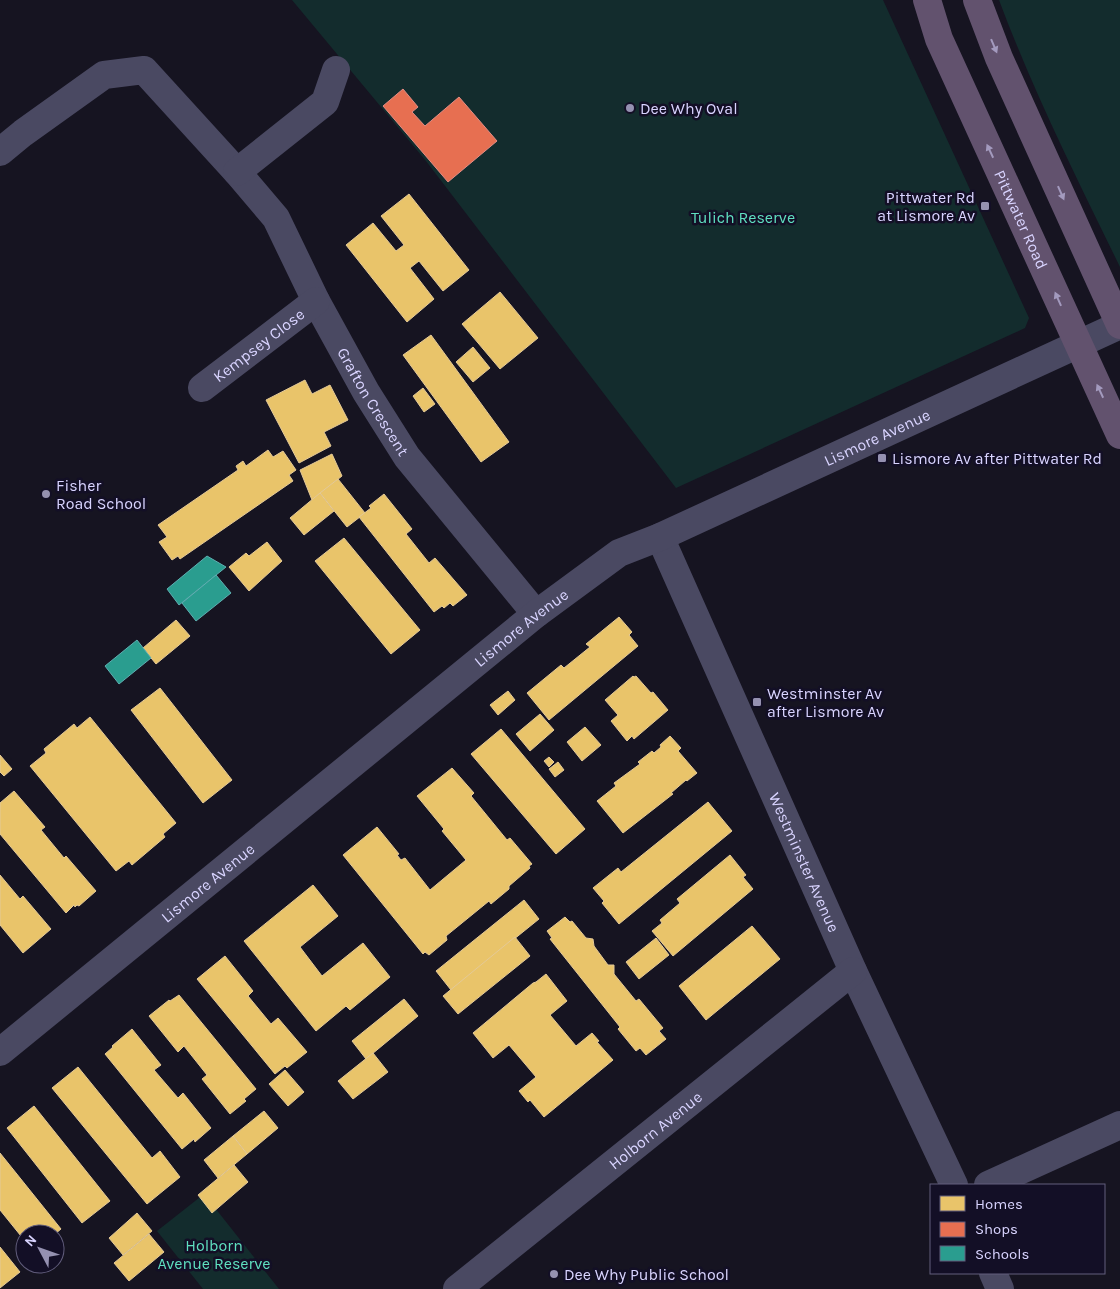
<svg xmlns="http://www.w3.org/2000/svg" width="1120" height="1289" font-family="Karla,sans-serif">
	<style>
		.green { fill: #132c2d }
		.homes { fill: #e9c46a; stroke: #e4c997 }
		.shops { fill: #e76f51; stroke: #e38d85 }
		.schools { fill: #2a9d8f; stroke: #5eaeb1 }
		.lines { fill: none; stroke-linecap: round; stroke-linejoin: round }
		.minor { stroke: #4a4962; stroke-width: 28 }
		.trunk { stroke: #62526e; stroke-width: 28 }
		.oneway { fill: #a39abe }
		.poi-dot { fill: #9591b1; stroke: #130f26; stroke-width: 2 }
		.labels { text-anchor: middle; stroke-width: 5; stroke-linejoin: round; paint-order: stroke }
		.poi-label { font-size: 16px; fill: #d9d4ff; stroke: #130f26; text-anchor: start }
		.park-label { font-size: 16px; fill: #5fe0c0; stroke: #130f26 }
		.street-label { font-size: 16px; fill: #d9d4ff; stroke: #130f26 }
	</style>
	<rect width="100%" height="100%" fill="#161421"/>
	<g class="green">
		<path d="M292 0H883L1029 318 1025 328 676 488 426 161Z"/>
		<path d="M999 0H1120V267C1077 179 1033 91 999 0Z"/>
		<path d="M204 1194 279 1289H203L157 1231Z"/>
	</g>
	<g class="homes">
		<path d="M409 194 469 270 443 291 419 261 410 268 434 299 407 322 346 245 373 223 396 251 404 245 381 216Z"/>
		<path d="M500 292 538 338 500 369 462 324Z"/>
		<path d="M431 335 509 442 481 462 403 355Z"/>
		<path d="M473 347 490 368 473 382 456 362Z"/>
		<path d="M305 380 312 394 330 385 348 420 324 432 331 446 299 463 266 400Z"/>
		<path d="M423 388 435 404 424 412 413 396Z"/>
		<path d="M268 450 273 457 283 451 296 470 289 475 293 481 180 559 178 556 172 560 159 542 167 537 158 525 238 470 236 466 243 461 246 466Z"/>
		<path d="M332 454 342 476 312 500 300 470Z"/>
		<path d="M338 479 365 513 347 527 320 493Z"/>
		<path d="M320 493 334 511 304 535 290 518Z"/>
		<path d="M384 494 412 529 406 534 429 563 435 558 467 595 453 606 450 603 444 608 442 606 434 612 359 517 371 508 369 506Z"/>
		<path d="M344 538 420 630 391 654 315 561Z"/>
		<path d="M267 542 282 561 249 591 229 567 246 553 249 556Z"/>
		<path d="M619 617 632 632 629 635 638 646 549 720 527 693 561 665 564 668 590 647 586 644Z"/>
		<path d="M176 620 190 636 156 664 143 648Z"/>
		<path d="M633 676 634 677 636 676 651 693 653 692 668 710 634 739 632 736 627 741 611 721 618 715 605 700Z"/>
		<path d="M160 688 232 780 203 803 131 710Z"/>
		<path d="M508 691 515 700 498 715 490 705Z"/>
		<path d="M540 714 554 730 530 751 516 734Z"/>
		<path d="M90 717 176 823 163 834 165 837 132 865 129 861 116 871 30 766 46 753 44 749 74 724 77 728Z"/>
		<path d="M585 727 601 745 582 761 567 742Z"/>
		<path d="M501 729 585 829 556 854 471 754Z"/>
		<path d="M670 736 681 748 678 751 697 773 687 781 686 780 671 793 673 794 623 833 597 801 616 786 614 783 640 764 638 762 652 751 654 753 661 747 660 745Z"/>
		<path d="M0 755 12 769 4 776 0 772Z"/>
		<path d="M549 757 554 762 549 767 544 761Z"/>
		<path d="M558 762 564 770 555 777 549 769Z"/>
		<path d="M452 768 474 793 471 796 507 840 510 838 532 864 529 866 530 868 509 886V889L491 904 489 901 446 936 447 940 429 955 425 952 423 954 343 855 377 827 399 854 397 855 401 860 405 858 430 890 466 860 442 831 444 829 417 796Z"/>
		<path d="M14 791 45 827 41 830 64 858 66 856 96 891 79 906 77 905 75 907 74 905 66 913 0 834V803Z"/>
		<path d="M708 802 732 831 619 924 602 903 604 901 593 888 618 868 621 872Z"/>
		<path d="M730 855 746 875 743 877 753 889 673 956 652 931 662 923 660 920 680 903 677 899Z"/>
		<path d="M0 875 20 899 23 896 51 929 23 953 0 925Z"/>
		<path d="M313 885 338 916 300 947 322 976 363 943 390 977 350 1010 346 1006 316 1031 244 941Z"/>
		<path d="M524 900 539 919 451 990 436 971Z"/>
		<path d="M565 917 570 922 572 921 586 938 593 939 594 946 608 965H614V974L636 1001 639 999 663 1028 659 1031 666 1039 646 1055 640 1048 636 1051 618 1029 620 1027 550 939 552 938 547 931Z"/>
		<path d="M752 926 780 959 706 1020 679 986Z"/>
		<path d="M515 937 530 956 458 1014 443 996Z"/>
		<path d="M656 938 669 955 639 979 626 962Z"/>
		<path d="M225 956 253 991 248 996 271 1024 278 1018 307 1052 287 1068 285 1066 275 1074 197 979Z"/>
		<path d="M546 974 567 1001 550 1015 576 1046 592 1033 599 1041 597 1042 613 1060 544 1117 530 1100 528 1102 519 1091 536 1077 509 1045 493 1058 473 1033 533 983 536 982Z"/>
		<path d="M179 995 256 1089 244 1099 246 1101 230 1114 202 1079 207 1075 184 1046 178 1052 149 1016 169 1000 170 1001Z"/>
		<path d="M404 999 418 1016 366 1059 352 1041Z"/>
		<path d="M132 1029 161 1065 154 1070 178 1098 183 1093 211 1128 195 1142 194 1139 182 1149 105 1054 113 1047 112 1046Z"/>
		<path d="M373 1053 388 1072 353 1099 338 1081Z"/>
		<path d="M78 1067 152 1158 160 1151 180 1177 147 1204 52 1088Z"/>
		<path d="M285 1070 304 1092 288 1106 269 1084Z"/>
		<path d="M34 1106 110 1201 82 1223 7 1128Z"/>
		<path d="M264 1111 278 1128 247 1154 233 1136Z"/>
		<path d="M233 1136 247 1154 218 1178 204 1160Z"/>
		<path d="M0 1153 61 1229 55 1234H25V1241L0 1210Z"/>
		<path d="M234 1165 248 1182 212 1213 198 1195Z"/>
		<path d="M137 1213 152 1231 123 1255 109 1238Z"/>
		<path d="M149 1234 164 1252 129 1281 114 1263Z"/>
		<path d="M0 1247 20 1272 0 1288Z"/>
	</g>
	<path class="shops" d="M403 89 418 107 412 112 425 126 459 97 497 141 448 182 383 106Z"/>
	<g class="schools">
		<path d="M207 556 226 567 179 605 167 589Z"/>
		<path d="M216 575 231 593 196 621 182 603Z"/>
		<path d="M137 640 151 658 119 684 105 666Z"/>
	</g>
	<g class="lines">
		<g class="minor">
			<path id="s1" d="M0 152 23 133 104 75 144 70 237 172 276 218 316 301 366 392 407 457 536 614"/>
			<path d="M237 172 325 102 336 70"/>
			<path id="s2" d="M202 388 316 301"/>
			<path id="s3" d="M660 537 853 971 954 1185"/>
			<path id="s4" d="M0 1052 536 614 619 553 660 537 1120 325"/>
			<path d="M988 1185 1120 1125"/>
			<path d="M993 1273 1000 1289"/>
			<path id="s5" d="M457 1289 853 971"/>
		</g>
		<g class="trunk">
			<path id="s6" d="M927 0 939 39 1120 435"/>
			<path d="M977 0 999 58 1120 325"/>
		</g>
	</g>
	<defs><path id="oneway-solid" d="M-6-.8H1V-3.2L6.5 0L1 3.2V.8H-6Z" transform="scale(1.25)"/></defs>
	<g class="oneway">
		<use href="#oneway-solid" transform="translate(994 46) rotate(67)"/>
		<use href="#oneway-solid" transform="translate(990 151) rotate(-115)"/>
		<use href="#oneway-solid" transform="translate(1061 193) rotate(66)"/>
		<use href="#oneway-solid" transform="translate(1058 299) rotate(-114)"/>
		<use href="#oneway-solid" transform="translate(1100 391) rotate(-115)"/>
	</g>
	<g class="poi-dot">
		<circle cx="630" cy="108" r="5"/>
		<rect x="980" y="201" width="10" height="10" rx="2.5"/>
		<rect x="877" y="453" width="10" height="10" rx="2.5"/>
		<circle cx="46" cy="494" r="5"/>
		<rect x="752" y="697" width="10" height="10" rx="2.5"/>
		<circle cx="554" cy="1274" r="5"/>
	</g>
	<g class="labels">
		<g class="poi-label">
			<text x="640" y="114">Dee Why Oval</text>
			<text x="975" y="203" text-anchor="end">Pittwater Rd<tspan x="975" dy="18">at Lismore Av</tspan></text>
			<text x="892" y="464">Lismore Av after Pittwater Rd</text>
			<text x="56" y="491">Fisher<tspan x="56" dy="18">Road School</tspan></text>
			<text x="767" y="699">Westminster Av<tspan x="767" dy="18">after Lismore Av</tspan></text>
			<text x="564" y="1280">Dee Why Public School</text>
		</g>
		<g class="park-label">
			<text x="743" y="223">Tulich Reserve</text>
			<text x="214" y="1251">Holborn<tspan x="214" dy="18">Avenue Reserve</tspan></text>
		</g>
		<g class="street-label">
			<text dy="6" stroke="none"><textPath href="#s6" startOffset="239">Pittwater Road</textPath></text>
			<text dy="6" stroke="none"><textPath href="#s2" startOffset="71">Kempsey Close</textPath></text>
			<text dy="6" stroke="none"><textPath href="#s1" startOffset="576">Grafton Crescent</textPath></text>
			<text dy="6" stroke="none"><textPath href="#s4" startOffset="1078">Lismore Avenue</textPath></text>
			<text dy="6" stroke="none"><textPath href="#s4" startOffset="672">Lismore Avenue</textPath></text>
			<text dy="6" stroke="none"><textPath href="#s3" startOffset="356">Westminster Avenue</textPath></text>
			<text dy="6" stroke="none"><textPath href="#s4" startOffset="268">Lismore Avenue</textPath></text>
			<text dy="6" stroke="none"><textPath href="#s5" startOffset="254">Holborn Avenue</textPath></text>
		</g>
	</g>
	<rect x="930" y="1184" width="175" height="90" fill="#130f26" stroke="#625e7d"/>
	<rect x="940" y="1196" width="25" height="15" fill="#e9c46a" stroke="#625e7d"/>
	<text x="975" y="1209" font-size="15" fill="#d9d4ff">Homes</text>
	<rect x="940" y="1222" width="25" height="15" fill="#e76f51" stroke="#625e7d"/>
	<text x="975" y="1234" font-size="15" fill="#d9d4ff">Shops</text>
	<rect x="940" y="1246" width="25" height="15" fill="#2a9d8f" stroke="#625e7d"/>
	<text x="975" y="1259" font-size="15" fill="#d9d4ff">Schools</text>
	<g transform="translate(40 1249) rotate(311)"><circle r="24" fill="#130f26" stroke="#625e7d"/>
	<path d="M0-4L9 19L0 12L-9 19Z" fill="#9591b1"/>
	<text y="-8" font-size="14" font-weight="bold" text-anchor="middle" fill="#d9d4ff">N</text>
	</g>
</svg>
